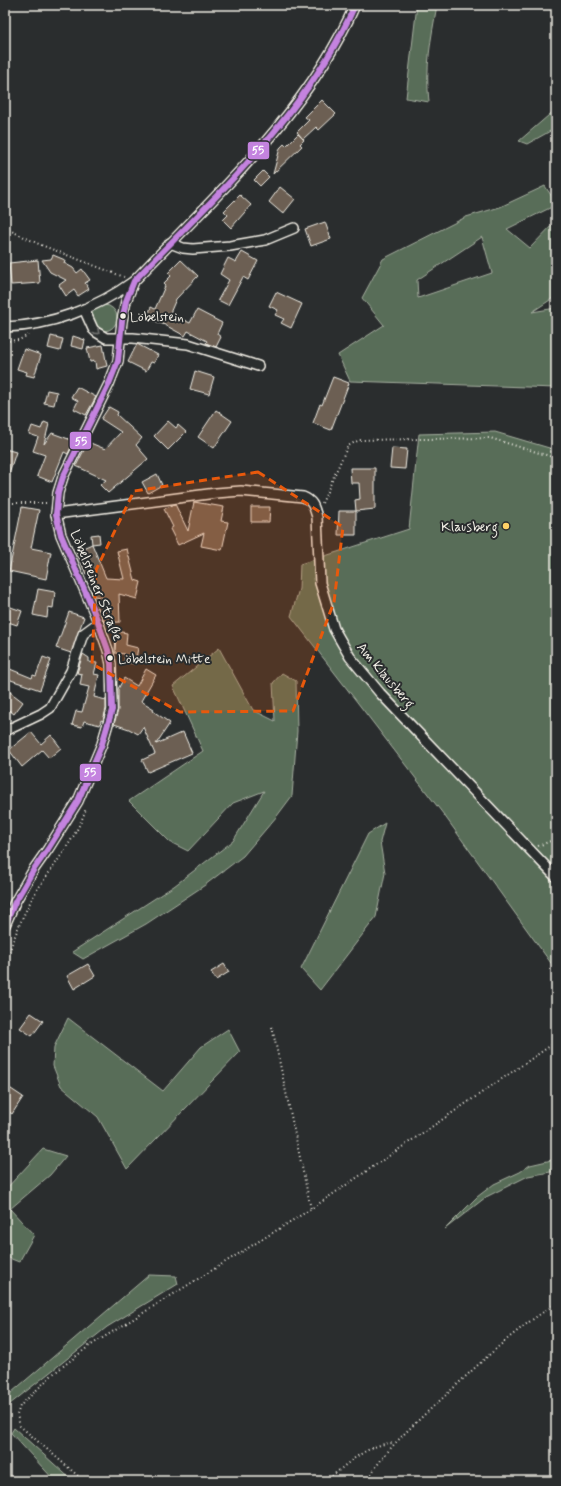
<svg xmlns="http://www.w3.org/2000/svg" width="561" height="1486" font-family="Mynerve,sans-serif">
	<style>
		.green { fill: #586d59; stroke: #a6afa0; fill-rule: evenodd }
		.building { fill: #6c5f53; stroke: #f4f1e8 }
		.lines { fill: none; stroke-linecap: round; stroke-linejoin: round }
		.street-casing { stroke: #f4f1e8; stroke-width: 12 }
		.path { stroke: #f4f1e8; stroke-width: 2; stroke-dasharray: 1 3; stroke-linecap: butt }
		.street { stroke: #2a2d2e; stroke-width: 9 }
		.bus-1-casing { stroke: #2a2d2e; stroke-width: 9 }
		.bus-1 { stroke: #c483df; stroke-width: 6 }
		.oneway { stroke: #71726f }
		.marked { fill: #e8590c; fill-opacity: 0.2; stroke: #e8590c; stroke-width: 3; stroke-dasharray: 8 5; stroke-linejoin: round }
		.bus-dot { fill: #f4f1e8; stroke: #2a2d2e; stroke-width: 1.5 }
		.poi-dot { fill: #ffd166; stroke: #2a2d2e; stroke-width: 1.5 }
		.labels { text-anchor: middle; stroke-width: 4; stroke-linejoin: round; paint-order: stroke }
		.bus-label { font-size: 13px; fill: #f4f1e8; stroke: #2a2d2e; text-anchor: start }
		.poi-label { font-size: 14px; fill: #f4f1e8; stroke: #2a2d2e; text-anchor: end }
		.street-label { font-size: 14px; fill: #f4f1e8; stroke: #2a2d2e }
		.line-badge { stroke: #2a2d2e; stroke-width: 1.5 }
		.badge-label { font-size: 11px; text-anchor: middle; font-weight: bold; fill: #fff }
	</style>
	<rect width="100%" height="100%" fill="#2a2d2e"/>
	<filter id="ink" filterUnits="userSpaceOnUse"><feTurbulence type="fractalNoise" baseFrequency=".025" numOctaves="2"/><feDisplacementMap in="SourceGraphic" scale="8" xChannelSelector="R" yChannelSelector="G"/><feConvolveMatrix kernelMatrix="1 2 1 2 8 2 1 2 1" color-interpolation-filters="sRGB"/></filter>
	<g filter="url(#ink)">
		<g class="green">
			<path d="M417 5H437C431 39 425 67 429 102L406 98Z"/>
			<path d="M556 109V132L554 129 527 144 519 141Z"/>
			<path d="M545 186 556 203V205L507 229 530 248 556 221V296L532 312 556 308V388L350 381 338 355 384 325 362 298 383 259 466 217 500 207ZM482 237 492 273 418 298 417 280Z"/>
			<circle cx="104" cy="318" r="13"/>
			<path d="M495 432 556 450V970L444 815 291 616 299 589 300 564 409 529 419 434Z"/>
			<path d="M219 648 253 710 275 721 273 683 282 673 296 681 297 731 292 796 277 816 243 856 205 885 146 924 83 959 72 952 174 886 233 841 264 791 233 803 188 851 170 842 129 801 203 751 173 686Z"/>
			<path d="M385 823 380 842 385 873 376 917 320 990 301 969 368 834Z"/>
			<path d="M68 1018 163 1091 201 1047 228 1029 240 1052 127 1169 98 1117 61 1086 53 1066 54 1047Z"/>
			<path d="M43 1149 66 1156 50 1175 10 1209 34 1235 19 1262 9 1258 5 1253V1190Z"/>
			<path d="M556 1159V1171L528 1176 486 1197 445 1229 477 1197 494 1184 520 1172 530 1165Z"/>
			<path d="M149 1275 176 1276 178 1284 107 1327 5 1408V1398Z"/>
			<path d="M14 1428 73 1481H55L11 1433Z"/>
		</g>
		<g class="building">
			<path d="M322 100 336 114 319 130 316 127 303 139 297 132 309 120 305 117Z"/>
			<path d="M298 134 304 140 300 144 302 146 273 174 280 148 284 144 286 146Z"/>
			<path d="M263 171 269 177 260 186 254 180Z"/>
			<path d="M280 187 295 199 283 214 269 202Z"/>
			<path d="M240 195 251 205 231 228 223 220 228 215 224 211Z"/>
			<path d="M325 222 331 239 311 246 305 229Z"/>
			<path d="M242 252 258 261 248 280 243 277 228 305 218 300 229 280 220 274 228 258 236 262Z"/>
			<path d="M53 255 65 260 64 263 73 268 77 273 82 269 90 280 85 283 89 289 78 296 74 290 66 296 59 285 66 280 50 272 42 260 51 259Z"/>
			<path d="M38 260 40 283 11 285 9 263Z"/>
			<path d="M181 260 198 276 176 299 170 313 190 323 197 310 222 323 217 334 221 337 216 347 206 343 207 341 188 331 185 336 165 325 147 318 151 307 155 309 165 286 163 284 171 276 168 273Z"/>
			<path d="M276 292 302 304 291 328 281 323 284 319 275 315 278 310 269 306Z"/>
			<path d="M51 336 63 339 60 351 48 348Z"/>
			<path d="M73 336 85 340 83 349 71 346Z"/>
			<path d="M137 344 158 355 154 363 151 362 146 371 128 362Z"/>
			<path d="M103 345 107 366 96 369 95 361 90 362 87 348Z"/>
			<path d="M24 349 41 355 34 377 26 375 27 372 17 369Z"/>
			<path d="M195 371 214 377 209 394 190 389Z"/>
			<path d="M333 377 349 383 331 430 313 423 320 404 322 405Z"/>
			<path d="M77 387 96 397 86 415 74 409 78 401 71 397Z"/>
			<path d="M47 390 57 392 54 405 44 403Z"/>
			<path d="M109 407 118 412 117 415 142 438 136 445 148 459 108 493 100 485 106 480 76 466 88 442 105 449 121 432 101 419Z"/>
			<path d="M216 410 232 421 214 448 198 437Z"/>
			<path d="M168 421 176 428 178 425 186 432 168 450 154 436Z"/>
			<path d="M44 422 49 424 44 444 52 433 74 441 68 454 64 452 52 482 37 476 45 455 33 451 38 437 29 434 32 426 41 429Z"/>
			<path d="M392 448 407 449 405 469 390 468Z"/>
			<path d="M5 449 16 452 7 479H5Z"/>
			<path d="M350 468H375V509L356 511 355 500 360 499 359 483H351Z"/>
			<path d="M157 474 162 485 148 493 142 482Z"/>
			<path d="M194 502 224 507 221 521 228 522 222 550 201 546 204 533 178 545 170 529 173 527 164 509 175 504 188 531Z"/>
			<path d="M22 507 39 510 31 548 51 552 46 579 9 571Z"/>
			<path d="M251 507H270L269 522H251Z"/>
			<path d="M339 511H356V535H338Z"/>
			<path d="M99 534 100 543 92 544 91 535Z"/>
			<path d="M92 544 106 578 124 579 117 551 127 549 135 580 141 582 137 599 119 594 120 622 105 623 102 617 101 597 94 596 92 592 94 570 86 574 76 551Z"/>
			<path d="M38 589 55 592 53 608 48 607 47 618 33 615Z"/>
			<path d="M5 605 22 611 17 625 5 621Z"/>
			<path d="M69 612 84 617 71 653 56 648Z"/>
			<path d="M116 631 127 633 126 645 138 648 135 664 124 662 125 654 115 653Z"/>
			<path d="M83 654 89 658V662L97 663 94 674 99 675 94 697 106 700V709L103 721 101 720 100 725 84 721 82 727 72 725 76 711 82 712 89 687 80 685 82 674 77 673Z"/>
			<path d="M43 657 51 660 40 690 5 678V667L32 678 33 675 36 676Z"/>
			<path d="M146 669 156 675 141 701 154 709 153 711 170 723 156 744 183 732 192 753 148 772 142 760 155 754 143 727 138 734 129 729 114 724 118 710V689L124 678 137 686Z"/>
			<path d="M10 692 23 702 14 714 5 707V699Z"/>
			<path d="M31 732 41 744 51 735 61 748 49 758 42 750 22 767 9 750Z"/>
			<path d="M88 964 95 976 74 989 67 976Z"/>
			<path d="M224 964 229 972 216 980 211 972Z"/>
			<path d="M31 1013 43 1021 32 1036 20 1028Z"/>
			<path d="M5 1085 23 1097 12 1114 5 1109Z"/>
		</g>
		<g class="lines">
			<defs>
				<g id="street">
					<path d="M170 243 183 248 193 249 230 246 265 240 294 228"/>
					<path d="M84 309 93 329 96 332 106 338H133L188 344 258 366"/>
					<path d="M5 327C50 326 97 308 134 281"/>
					<path d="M56 514 216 493 241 491 303 497C313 501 314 507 317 517L320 583 334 629 350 657 380 693 556 877"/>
					<path d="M5 731 41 714 50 708 71 671 83 634 98 623"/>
					<path d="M5 925 15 902 34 869 48 849 78 801 102 744 112 710 111 664 108 650 97 619 61 535 56 514 58 493 63 477 109 384 118 361 122 321 126 301 134 281C214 197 308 113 355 5"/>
				</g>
			</defs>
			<use href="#street" class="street-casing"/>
			<g class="path">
				<path d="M5 7 9 5"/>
				<path d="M5 228 41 245 124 277"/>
				<path d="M5 341 19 340 28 335"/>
				<path d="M5 503H47"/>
				<path d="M322 503 344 454 348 446 359 440 490 438 556 458"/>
				<path d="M538 846 556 839"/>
				<path d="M5 967C12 940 23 914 37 890 53 866 78 836 86 808"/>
				<path d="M272 1027 311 1209"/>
				<path d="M84 1481 20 1426 17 1415 20 1406 53 1374 88 1347 311 1209 556 1042"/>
				<path d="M326 1481C346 1465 368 1443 394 1443"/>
				<path d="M367 1481C387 1446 418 1421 447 1394 481 1362 516 1328 556 1304"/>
			</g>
			<use href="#street" class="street"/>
			<defs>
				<path id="bus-1" d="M5 925 15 902 34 869 48 849 78 801 102 744 112 710 111 664 108 650 97 619 61 535 56 514 58 493 63 477 109 384 118 361 122 321 126 301 134 281C214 197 308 113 355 5"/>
			</defs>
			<use href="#bus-1" class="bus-1-casing"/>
			<use href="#bus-1" class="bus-1"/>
		</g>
		<defs><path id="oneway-chevron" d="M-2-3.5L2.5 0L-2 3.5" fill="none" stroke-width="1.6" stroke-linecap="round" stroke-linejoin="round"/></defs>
		<use class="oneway" href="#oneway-chevron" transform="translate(97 332) rotate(42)"/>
	</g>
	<path class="marked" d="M258 472 343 527 334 602 293 711 180 712 92 664 96 570 134 491Z"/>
	<g class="bus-dot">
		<circle cx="123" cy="316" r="3.5"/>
		<circle cx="110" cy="658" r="3.5"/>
	</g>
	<circle class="poi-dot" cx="506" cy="526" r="4"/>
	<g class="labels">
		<g class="bus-label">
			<text x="130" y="321">Löbelstein</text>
			<text x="118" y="663">Löbelstein Mitte</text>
		</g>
		<g class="poi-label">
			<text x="498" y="531">Klausberg</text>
		</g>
		<g class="street-label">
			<text transform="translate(97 585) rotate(68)" y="5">Löbelsteiner Straße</text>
			<text transform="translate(386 675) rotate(50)" y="5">Am Klausberg</text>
		</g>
	</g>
	<g class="line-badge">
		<rect x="247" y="141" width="23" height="19" rx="4" fill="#c483df"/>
		<rect x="69" y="431" width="23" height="19" rx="4" fill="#c483df"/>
		<rect x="79" y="763" width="23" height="19" rx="4" fill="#c483df"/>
	</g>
	<g class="badge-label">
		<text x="258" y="154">55</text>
		<text x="81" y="445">55</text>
		<text x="90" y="776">55</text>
	</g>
	<rect width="561" height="1486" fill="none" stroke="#2a2d2e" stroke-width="20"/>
	<rect x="10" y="10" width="541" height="1466" fill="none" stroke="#f4f1e8" stroke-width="1.5" filter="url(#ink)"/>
</svg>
